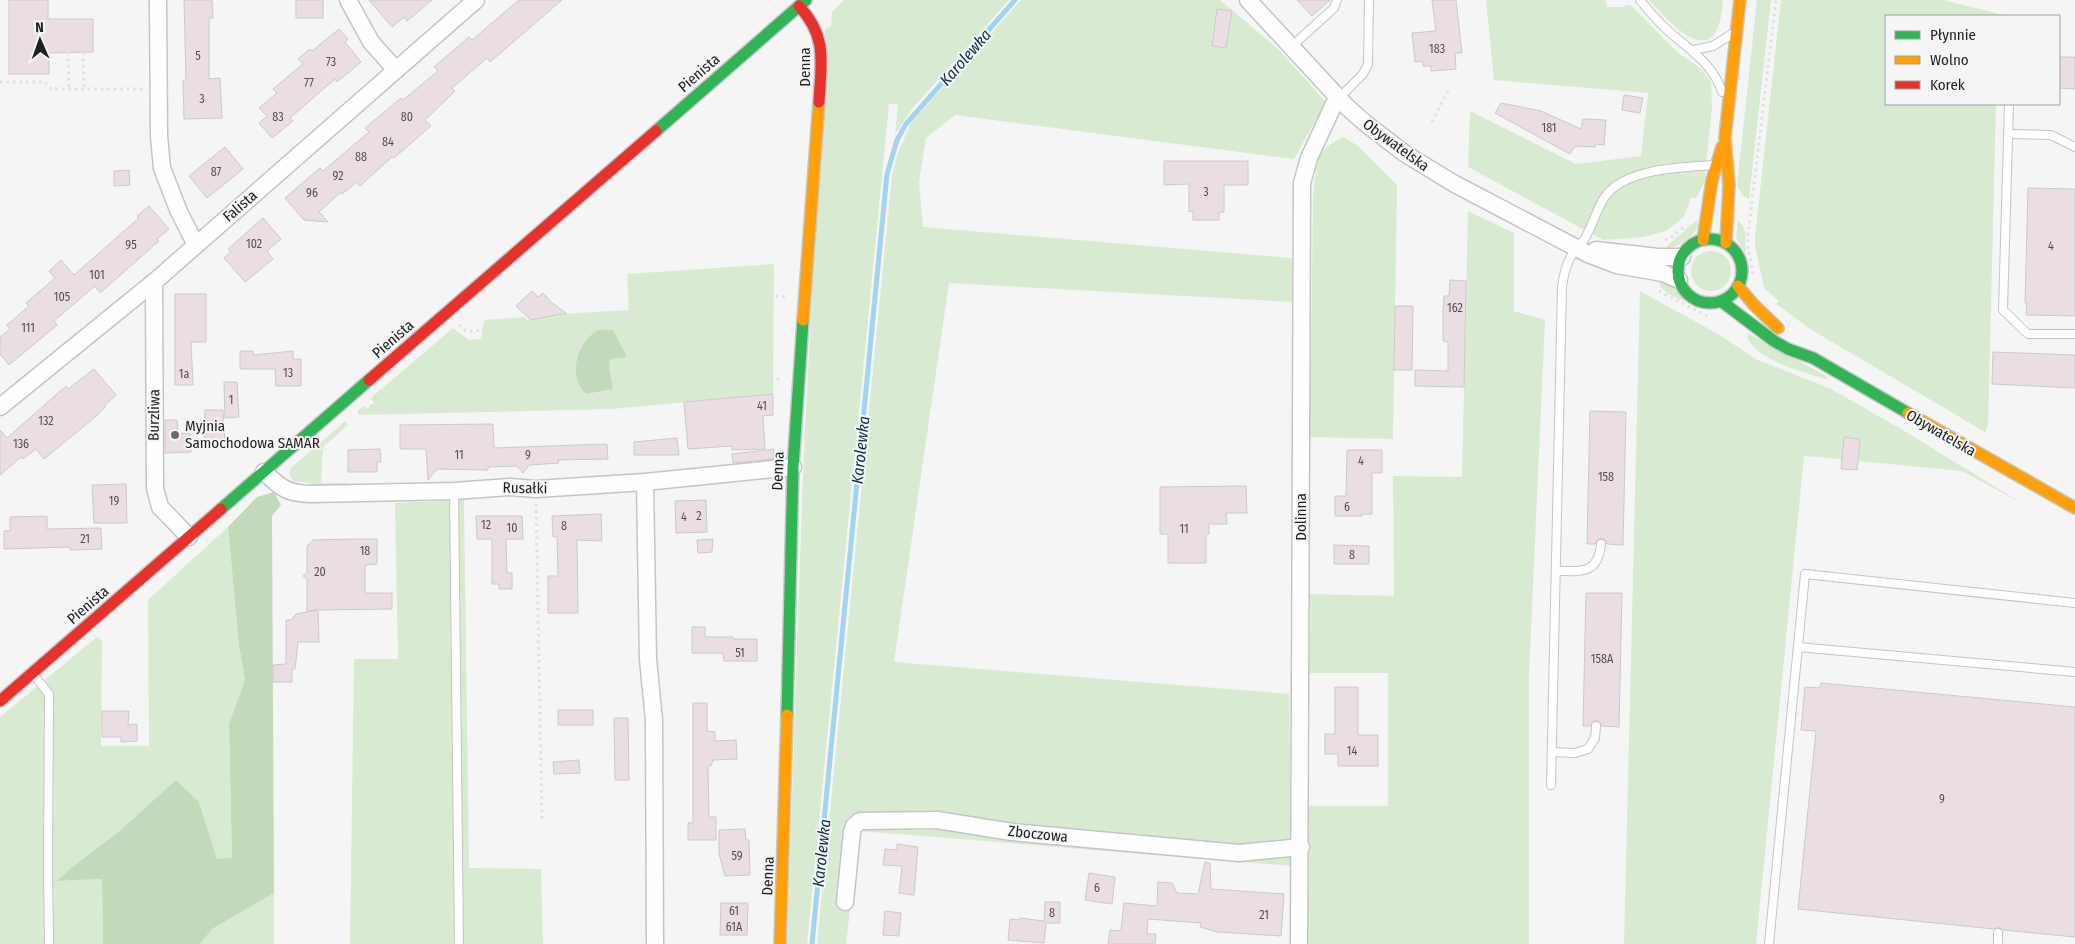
<svg xmlns="http://www.w3.org/2000/svg" width="2075" height="944" font-family="'Fira Sans Condensed',sans-serif">
	<style>
		.green { fill: #d9ead2 }
		.forest { fill: #c3daba }
		.lines { fill: none; stroke-linecap: round; stroke-linejoin: round }
		.stream { stroke: #a4d3ef; stroke-width: 5 }
		.building { fill: #eadee2; stroke: #cacaca }
		.lane-casing { stroke: #c5c5c5; stroke-width: 10 }
		.street-casing { stroke: #c5c5c5; stroke-width: 19 }
		.fast-casing { stroke: #c5c5c5; stroke-width: 14 }
		.slow-casing { stroke: #c5c5c5; stroke-width: 14 }
		.jam-casing { stroke: #c5c5c5; stroke-width: 14 }
		.path { stroke: #e0e0e1; stroke-width: 3; stroke-dasharray: 2.5 4; stroke-linecap: butt }
		.lane { stroke: #fefefe; stroke-width: 8 }
		.street { stroke: #fefefe; stroke-width: 16 }
		.fast { stroke: #30b455; stroke-width: 11 }
		.slow { stroke: #ff9f0a; stroke-width: 11 }
		.jam { stroke: #e5322d; stroke-width: 11 }
		.poi-dot { fill: #6a6a6b; stroke: #f4f5f6; stroke-width: 2 }
		.labels { text-anchor: middle; stroke-width: 4; stroke-linejoin: round; paint-order: stroke }
		.number-label { font-size: 12px; fill: #535052 }
		.street-label { font-size: 15px; fill: #1f1f20; stroke: #f4f5f6 }
		.poi-label { font-size: 15px; fill: #1f1f20; stroke: #f4f5f6; text-anchor: start }
		.water-label { font-size: 16px; font-style: italic; fill: #113041; stroke: #f4f5f6 }
	</style>
	<rect width="100%" height="100%" fill="#f5f5f5"/>
	<g class="green">
		<path d="M844 0H1009L912 109 895 134 898 104H889L807 944H787L803 472 825 29 831 26 832 12Z"/>
		<path d="M1021 0H1220L1279 50 1326 102 1294 159 955 115 926 138 919 182 923 227 1292 258 1293 302 949 283 894 662 1289 694 1292 866 859 831 846 944H817L892 175 897 155 911 123Z"/>
		<path d="M1486 0H1606L1607 7H1625V5H1631L1677 52 1703 70 1711 83 1712 109 1704 183 1696 198H1691L1684 217 1666 231 1644 237 1603 240 1468 167 1470 111 1576 164 1641 156 1648 93 1494 80Z"/>
		<path d="M1649 0H1723C1718 74 1676 30 1649 0Z"/>
		<path d="M1757 0H1771L1749 199 1743 196 1737 185Z"/>
		<path d="M1781 0H1943L2007 16H1886V104H1996L1988 426 1985 432 1810 329 1776 304 1779 301 1764 288 1755 246V237Z"/>
		<path d="M1344 137 1358 146 1397 185 1393 439 1310 437 1313 198C1316 171 1313 148 1344 137Z"/>
		<path d="M1468 211 1514 233V311L1545 320 1529 674V944H1308L1309 806H1388V673H1309V594L1394 596 1393 476 1462 477Z"/>
		<path d="M1697 220 1698 228C1689 238 1679 248 1665 249L1667 246Z"/>
		<path d="M1738 221C1749 228 1744 243 1746 255L1736 238Z"/>
		<circle cx="1711" cy="271" r="20"/>
		<path d="M774 264 773 394 612 409 359 415 357 411 364 406 367 409 374 403 371 398 453 328 469 340 481 339 484 320 526 317V320L560 314 629 310 627 274Z"/>
		<path d="M1658 279 1673 287 1685 301C1674 296 1660 293 1658 279Z"/>
		<path d="M1640 291 1718 334 1756 359 1831 389 1901 429 2025 505 1962 471 1858 461 1860 439 1844 437 1842 459 1804 456 1756 944H1624Z"/>
		<path d="M1748 333 1830 378 1825 379C1802 371 1757 361 1747 337Z"/>
		<path d="M345 421 348 425 323 447 321 483H347V486L312 487 310 483 293 481 289 474 291 468Z"/>
		<path d="M464 500 469 868 541 869 543 944H350L354 659H398L395 503Z"/>
		<path d="M228 527 239 646 245 680 229 724 232 859 217 860 199 802 122 829 71 868 58 881 102 879 103 944H0V717L97 637 102 641 101 746H149L148 600Z"/>
		<path d="M274 893V944H200L212 929Z"/>
	</g>
	<g class="forest">
		<path d="M598 330H613L627 357 610 359 609 368 613 389 586 394C567 376 577 342 598 330Z"/>
		<path d="M274 492 281 505 272 516 274 893 212 929 200 944H103L102 879 57 881 71 868 122 829 176 780 199 802 217 859 232 858 229 724 245 680 239 646 228 527 257 497Z"/>
	</g>
	<g class="lines">
		<path class="stream" d="M812 944 887 174 897 140 906 124 1015 0"/>
	</g>
	<g class="building">
		<path d="M9 0H48V19H93V52L49 53V74H9Z"/>
		<path d="M184 0H212L213 18H209V79L220 78 222 118 184 119 183 80H186Z"/>
		<rect x="296" y="0" width="27" height="18"/>
		<path d="M369 0H432L407 21 404 17 392 27Z"/>
		<path d="M519 0H562L490 62 487 58 452 88 455 91 425 120 431 126 394 158 392 157 360 186 357 182 342 194 341 192 319 212 328 222 304 220 285 198 320 168 323 171 369 132 365 128 401 98 403 100 438 71 434 67 469 37 472 40Z"/>
		<path d="M1297 0H1330L1312 16Z"/>
		<path d="M1432 0H1456L1462 53H1455L1456 69 1431 71V66H1423V61L1415 62 1412 33 1436 31Z"/>
		<path d="M1217 9 1232 11 1226 48 1212 46Z"/>
		<path d="M339 29 348 39 345 42 361 62 337 82 335 79 290 118 293 121 272 138 259 123 267 116 259 108 277 93 273 89 303 64 298 59 310 49 312 51Z"/>
		<path d="M2059 57H2075V89L2059 88Z"/>
		<path d="M1624 95 1643 98 1640 113 1622 110Z"/>
		<path d="M1501 103 1541 111 1581 129 1583 119 1606 120 1604 145 1596 144 1595 147 1575 146 1570 154 1495 113Z"/>
		<path d="M225 147 243 169 207 198 189 176Z"/>
		<path d="M1164 161H1248V185H1224V212H1219V220H1193V211L1189 212V184L1164 185Z"/>
		<path d="M129 170 130 185 114 186V171Z"/>
		<path d="M2028 188 2075 189V316L2026 315 2027 303H2025Z"/>
		<path d="M149 206 169 229 157 239 159 241 100 293 95 286 54 321 57 325 9 365 0 354V337L10 329 7 325 29 306 26 303 55 278 49 271 61 260 74 275 139 218 137 216Z"/>
		<path d="M263 218 281 239 267 251 273 259 245 282 224 258 231 252 228 249Z"/>
		<path d="M1450 280 1466 281 1464 387 1415 386V370L1448 371V342L1443 341V313L1444 296H1449Z"/>
		<path d="M532 291 538 297 543 293 552 303 566 313 531 320 516 306Z"/>
		<path d="M175 294H206V342H191L193 385H175Z"/>
		<path d="M1395 306H1413L1412 370H1394Z"/>
		<path d="M240 351H253V355L293 351V359H301V386H276L275 369H240Z"/>
		<path d="M1993 352 2075 355V388L1992 384Z"/>
		<path d="M94 369 116 395 105 405 106 406 94 418 44 459 36 449 23 459 21 457 0 475V430L7 438 66 386 68 389Z"/>
		<path d="M224 382H237L239 417 225 418Z"/>
		<path d="M773 394V415L763 416 765 449 732 450V446L688 449 684 402Z"/>
		<path d="M205 410H223L225 444H204Z"/>
		<path d="M1590 411 1626 412 1623 545 1607 544 1605 540 1601 538 1597 540 1595 544H1587Z"/>
		<path d="M165 420H177L178 433 190 434 191 452 165 453Z"/>
		<path d="M493 424 494 448 607 444 608 459 558 460 559 463 529 465 523 473 517 466 488 467V470L437 469 428 480 426 449H400V425Z"/>
		<path d="M1844 437 1860 439 1857 470 1841 469Z"/>
		<path d="M677 438 679 455H634V442Z"/>
		<path d="M380 449 381 462H377V472H348V450Z"/>
		<path d="M774 449 773 459 733 463 732 454Z"/>
		<path d="M1347 450H1382V473H1372V514H1362V516H1335V496H1346Z"/>
		<path d="M126 484 127 523H94L92 485Z"/>
		<path d="M1246 486 1247 513H1226L1227 524H1209V534H1206V563H1168V534H1160V487Z"/>
		<path d="M706 500 707 532 676 533 675 501Z"/>
		<path d="M601 514 602 541 577 540 578 613H548V576H558L557 536 553 537 552 516Z"/>
		<path d="M47 516V529L101 528 102 549 70 550V547L4 549V531H10V517Z"/>
		<path d="M476 516H522L523 539H506L507 573H512V589H499V584H492V539H477Z"/>
		<path d="M354 539H377V564L365 565V593H392V609L318 610 319 642H298L295 669H292V682H273V665L286 664V620H291L296 614 317 610 307 611V579L303 576 307 572V546L313 540Z"/>
		<path d="M713 539 712 552 698 553 697 540Z"/>
		<path d="M1334 545 1369 546V564H1334Z"/>
		<path d="M1586 593H1622L1619 727 1602 726 1600 722 1596 720 1592 722 1590 726H1583Z"/>
		<path d="M692 627H705V637H733V639H757V661H724L723 653H692Z"/>
		<path d="M1821 683 2075 707V937L2003 930 1998 927 1994 929 1798 909 1816 731 1801 730 1805 687 1820 688Z"/>
		<path d="M1335 687H1358V735H1378V766H1338V754H1325V734H1335Z"/>
		<path d="M693 703H707V731L715 732V741L736 740 737 759 713 760 711 766H708L709 817H716V840H688V823H693Z"/>
		<rect x="558" y="710" width="35" height="15"/>
		<path d="M102 711H129L128 725 137 724V741L121 742V737H102Z"/>
		<path d="M614 718H628L629 780H615Z"/>
		<path d="M579 760 580 773 554 774 553 762Z"/>
		<path d="M745 829 746 840H749L750 875 725 876 719 854V830Z"/>
		<path d="M897 844 918 847 914 895 899 893 902 866 883 865 885 849 897 850Z"/>
		<path d="M1205 862 1210 863 1211 889 1284 894 1281 936 1217 932 1200 927 1201 923 1148 919 1147 934H1156L1155 944H1108L1110 930 1121 931 1124 903 1157 906 1158 882 1172 883 1177 893 1198 894Z"/>
		<path d="M1089 873 1115 877 1112 904 1085 900Z"/>
		<path d="M1045 902H1060V923H1046L1044 943 1008 940 1010 919 1020 920V918L1044 921Z"/>
		<path d="M721 903H748L747 935H720Z"/>
		<path d="M885 911 901 913 899 936 883 935Z"/>
	</g>
	<g class="lines">
		<defs>
			<g id="lane">
				<path d="M1640 0C1647 9 1655 18 1663 26 1686 48 1712 61 1722 92"/>
				<path d="M1292 46 1334 8 1337 0"/>
				<path d="M1693 50 1713 46 1732 34"/>
				<path d="M1339 98 1363 74 1368 64 1369 0"/>
				<path d="M2009 104 2003 310 2028 334H2075"/>
				<path d="M2008 134 2051 135 2075 147"/>
				<path d="M454 491 459 944"/>
				<path d="M1556 571C1581 571 1598 575 1601 544"/>
				<path d="M1798 647 2075 672"/>
				<path d="M33 674 49 694 48 867 49 944"/>
				<path d="M1552 752 1575 753 1588 749 1595 738 1596 726"/>
				<path d="M1551 785 1562 287C1564 272 1567 261 1576 248 1578 245 1582 243 1584 240 1592 227 1596 211 1604 198 1623 168 1683 167 1715 165"/>
				<path d="M1998 933V944"/>
				<path d="M1769 944 1805 574 2075 603"/>
			</g>
			<g id="street">
				<path d="M158 0 159 136 162 168 179 212 196 245"/>
				<path d="M348 0 371 42 396 70"/>
				<path d="M1248 0 1346 106 1365 123 1404 153 1453 183 1588 254 1617 265 1663 273 1679 280"/>
				<path d="M1596 250 1658 257H1682"/>
				<path d="M154 282 155 488 160 507 189 537"/>
				<path d="M0 407 154 282 476 0"/>
				<path d="M264 472C282 489 288 494 313 494L454 491 510 487 536 489 645 482 793 467"/>
				<path d="M645 482 648 659 654 721 655 944"/>
				<path d="M845 902 852 832 854 826 860 821 937 820 1012 832 1239 853 1301 847"/>
				<path d="M1299 944 1302 183 1309 158 1334 104 1339 98"/>
			</g>
			<g id="fast">
				<path d="M656 131 806 0"/>
				<circle cx="1710" cy="271" r="32"/>
				<path d="M1721 301 1774 341 1788 349 1813 358 1908 413"/>
				<path d="M221 509 369 380"/>
				<path d="M787 715 793 467 803 320"/>
			</g>
			<g id="slow">
				<path d="M1703 240 1712 180 1722 147"/>
				<path d="M1726 243 1729 185 1725 137 1740 0"/>
				<path d="M1738 286 1754 305 1778 328"/>
				<path d="M803 320 819 102"/>
				<path d="M1908 413 2075 508"/>
				<path d="M780 944 787 715"/>
			</g>
			<g id="jam">
				<path d="M799 6C828 37 821 63 819 102"/>
				<path d="M369 380 656 131"/>
				<path d="M0 701 221 509"/>
			</g>
		</defs>
		<use href="#lane" class="lane-casing"/>
		<use href="#street" class="street-casing"/>
		<use href="#fast" class="fast-casing"/>
		<use href="#slow" class="slow-casing"/>
		<use href="#jam" class="jam-casing"/>
		<g class="path">
			<path d="M68 52 69 89"/>
			<path d="M83 52 84 89"/>
			<path d="M0 82H45L51 89H143"/>
			<path d="M1432 122 1448 91"/>
			<path d="M1665 240 1672 237 1686 225"/>
			<path d="M1753 274 1747 243 1776 0"/>
			<path d="M1659 291 1709 317"/>
			<path d="M459 325 466 331C479 331 490 327 497 339L501 403"/>
			<path d="M490 330 591 326"/>
			<path d="M576 401C575 381 568 335 591 326 604 320 620 321 633 317 655 310 665 304 689 308L709 297 735 304 750 299 774 296 787 297"/>
			<path d="M370 405 379 410 587 401 631 392 782 379"/>
			<path d="M536 504 542 821"/>
			<path d="M0 938 8 944"/>
		</g>
		<use href="#lane" class="lane"/>
		<use href="#street" class="street"/>
		<use href="#fast" class="fast"/>
		<use href="#slow" class="slow"/>
		<use href="#jam" class="jam"/>
	</g>
	<circle class="poi-dot" cx="175" cy="435" r="5"/>
	<g class="labels">
		<g class="number-label">
			<text x="1437" y="53">183</text>
			<text x="198" y="60">5</text>
			<text x="331" y="66">73</text>
			<text x="309" y="87">77</text>
			<text x="202" y="103">3</text>
			<text x="278" y="121">83</text>
			<text x="407" y="121">80</text>
			<text x="1549" y="132">181</text>
			<text x="388" y="146">84</text>
			<text x="361" y="161">88</text>
			<text x="216" y="176">87</text>
			<text x="338" y="180">92</text>
			<text x="1206" y="196">3</text>
			<text x="312" y="197">96</text>
			<text x="254" y="248">102</text>
			<text x="131" y="249">95</text>
			<text x="2051" y="250">4</text>
			<text x="97" y="279">101</text>
			<text x="62" y="301">105</text>
			<text x="1455" y="312">162</text>
			<text x="28" y="332">111</text>
			<text x="288" y="377">13</text>
			<text x="184" y="378">1a</text>
			<text x="231" y="404">1</text>
			<text x="762" y="410">41</text>
			<text x="46" y="425">132</text>
			<text x="21" y="448">136</text>
			<text x="459" y="459">11</text>
			<text x="528" y="459">9</text>
			<text x="1361" y="465">4</text>
			<text x="1606" y="481">158</text>
			<text x="114" y="505">19</text>
			<text x="1347" y="511">6</text>
			<text x="699" y="520">2</text>
			<text x="684" y="521">4</text>
			<text x="486" y="529">12</text>
			<text x="564" y="530">8</text>
			<text x="512" y="532">10</text>
			<text x="1184" y="533">11</text>
			<text x="85" y="543">21</text>
			<text x="365" y="555">18</text>
			<text x="1352" y="559">8</text>
			<text x="320" y="576">20</text>
			<text x="740" y="657">51</text>
			<text x="1602" y="663">158A</text>
			<text x="1352" y="755">14</text>
			<text x="1942" y="803">9</text>
			<text x="737" y="860">59</text>
			<text x="1097" y="892">6</text>
			<text x="734" y="915">61</text>
			<text x="1052" y="917">8</text>
			<text x="1264" y="919">21</text>
			<text x="734" y="931">61A</text>
		</g>
		<g class="street-label">
			<text transform="translate(805 67) rotate(-90)" y="5">Denna</text>
			<text transform="translate(699 73) rotate(-41)" y="5">Pienista</text>
			<text transform="translate(1396 145) rotate(36)" y="5">Obywatelska</text>
			<text transform="translate(240 206) rotate(-41)" y="5">Falista</text>
			<text transform="translate(393 339) rotate(-41)" y="5">Pienista</text>
			<text transform="translate(154 415) rotate(-89)" y="5">Burzliwa</text>
			<text transform="translate(1941 433) rotate(30)" y="5">Obywatelska</text>
			<text transform="translate(778 471) rotate(-88)" y="5">Denna</text>
			<text transform="translate(525 488) rotate(1)" y="5">Rusałki</text>
			<text transform="translate(1301 517) rotate(-90)" y="5">Dolinna</text>
			<text transform="translate(88 605) rotate(-41)" y="5">Pienista</text>
			<text transform="translate(1038 834) rotate(6)" y="5">Zboczowa</text>
			<text transform="translate(768 876) rotate(-88)" y="5">Denna</text>
		</g>
		<g class="poi-label">
			<text x="185" y="431">Myjnia<tspan x="185" dy="17">Samochodowa SAMAR</tspan></text>
		</g>
		<g class="water-label">
			<text transform="translate(965 57) rotate(-49)" y="6">Karolewka</text>
			<text transform="translate(860 450) rotate(-84)" y="6">Karolewka</text>
			<text transform="translate(821 853) rotate(-84)" y="6">Karolewka</text>
		</g>
	</g>
	<rect x="1885" y="15" width="175" height="90" fill="#f4f5f6" stroke="#9f9fa0"/>
	<rect x="1895" y="31" width="25" height="8" fill="#30b455" stroke="#9f9fa0"/>
	<text x="1930" y="40" font-size="15" fill="#1f1f20">Płynnie</text>
	<rect x="1895" y="56" width="25" height="8" fill="#ff9f0a" stroke="#9f9fa0"/>
	<text x="1930" y="65" font-size="15" fill="#1f1f20">Wolno</text>
	<rect x="1895" y="81" width="25" height="8" fill="#e5322d" stroke="#9f9fa0"/>
	<text x="1930" y="90" font-size="15" fill="#1f1f20">Korek</text>
	<g transform="translate(40 40) rotate(358)" stroke="#f4f5f6" stroke-width="4" paint-order="stroke">
	<path d="M0-4L9 19L0 12L-9 19Z" fill="#1f1f20"/>
	<text y="-8" font-size="14" font-weight="bold" text-anchor="middle" fill="#1f1f20">N</text>
	</g>
</svg>
